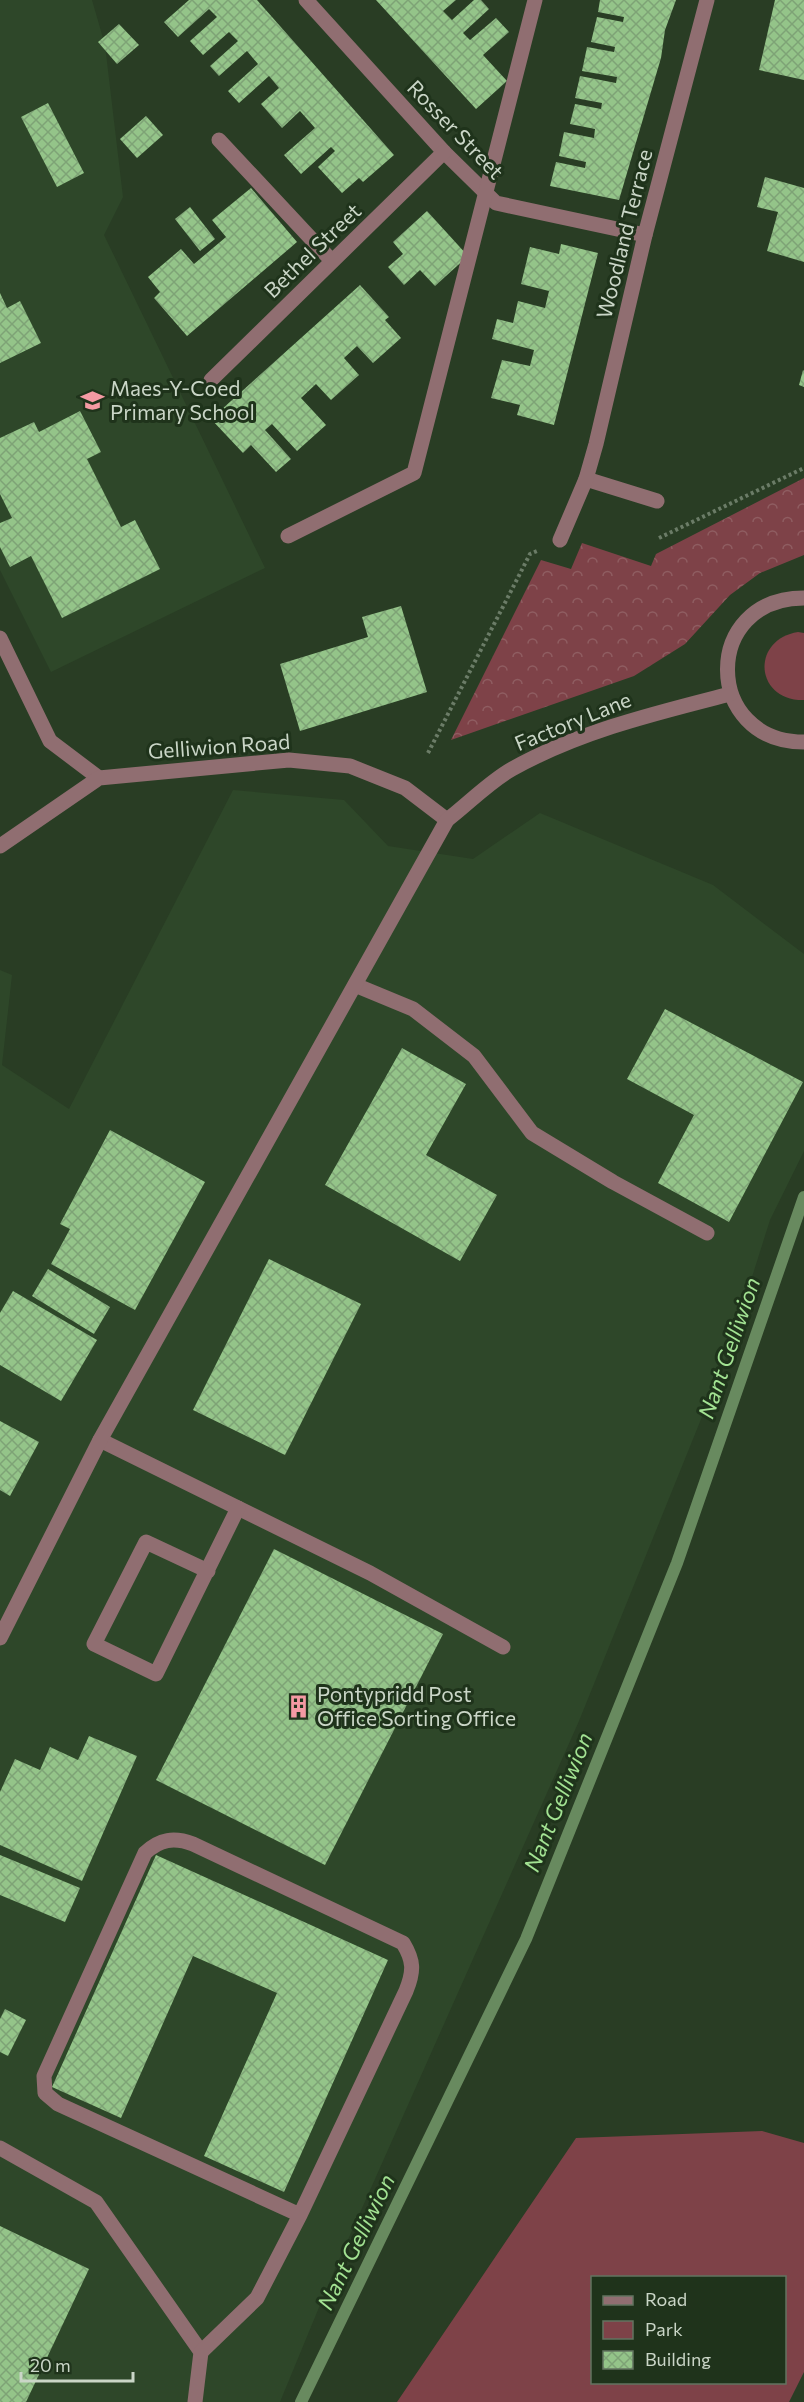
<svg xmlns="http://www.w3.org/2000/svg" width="804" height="2402" font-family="Commissioner,sans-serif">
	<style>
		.built { fill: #2e4729 }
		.green { fill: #7e4248; fill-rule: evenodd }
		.forest { fill: url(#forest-crowns) }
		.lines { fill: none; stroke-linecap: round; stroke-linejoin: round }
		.stream { stroke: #688a5f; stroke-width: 12 }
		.building { fill: url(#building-cross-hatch) }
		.path { stroke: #6b7c67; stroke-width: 4; stroke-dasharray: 3 3; stroke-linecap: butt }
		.minor { stroke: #906e71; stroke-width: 15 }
		.labels { text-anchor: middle; stroke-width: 6; stroke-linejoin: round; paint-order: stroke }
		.street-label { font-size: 21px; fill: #cad6c7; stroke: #1f331b }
		.poi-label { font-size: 21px; fill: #cad6c7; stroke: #1f331b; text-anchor: start }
		.water-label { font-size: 22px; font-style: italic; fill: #a3e393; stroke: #1f331b }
	</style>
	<defs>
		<pattern id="forest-crowns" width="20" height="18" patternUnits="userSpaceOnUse" patternTransform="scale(1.5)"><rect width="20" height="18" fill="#7e4248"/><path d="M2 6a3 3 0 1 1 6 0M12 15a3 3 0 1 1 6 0" fill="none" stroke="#8f5d61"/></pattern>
		<pattern id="building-cross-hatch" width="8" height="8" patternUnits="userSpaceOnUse" patternTransform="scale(1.5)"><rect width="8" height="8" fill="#94c489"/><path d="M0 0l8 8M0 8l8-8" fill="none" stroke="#7ea376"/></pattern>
	</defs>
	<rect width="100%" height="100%" fill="#293d24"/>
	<g class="built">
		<path d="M0 0H92L105 45 123 197 104 235 265 568 51 672 0 570Z"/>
		<path d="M233 790 344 800 388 846 473 859 540 813 713 885 804 954V1151L770 1220 729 1350 579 1721 334 2271 280 2402H0V970L12 975 2 1065 69 1109Z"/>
	</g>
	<g class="green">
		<path d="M798 632 804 633V700C755 701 750 640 798 632Z"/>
		<path d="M762 2131 804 2143V2372L789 2402H397L576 2138ZM592 2278H784V2382H592Z"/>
	</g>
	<path class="forest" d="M804 478V555L760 573 730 595 685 644 634 676 451 740 541 560 571 569 582 543 651 566 656 554Z"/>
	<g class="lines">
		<path class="stream" d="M301 2402 526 1939 677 1563 804 1197"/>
	</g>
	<g class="building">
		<path d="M189 0H257L394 155 363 182 359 178 342 193 318 167 335 151 331 147 301 174 284 155 315 128 300 111 282 128 261 104 279 88 269 76 239 103 228 91 258 64 247 51 219 76 210 66 238 41 229 32 203 55 190 41 217 17 209 9 178 37 164 22Z"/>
		<path d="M376 0H456L443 11 452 20 474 0H481L489 9 463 33 470 40 496 18 509 32 483 55 507 81 476 109Z"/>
		<path d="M600 0H676L665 30 661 58 619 200 550 186 556 162 585 168 586 162 559 156 564 132 594 138 595 129 570 124 575 104 601 109 602 103 575 98 580 76 616 83 617 77 582 71 587 47 614 52 615 47 591 42 597 17 623 22 624 17 598 12Z"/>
		<path d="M775 0H804V80L759 70Z"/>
		<path d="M119 24 139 45 117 64 98 42Z"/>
		<path d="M48 103 84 173 57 187 21 117Z"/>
		<path d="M146 116 163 135 137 158 120 139Z"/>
		<path d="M765 177 804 188V262L767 251 778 212 757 207Z"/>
		<path d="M251 188 297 242 187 336 154 298 160 292 148 277 181 249 194 264 226 237 212 220Z"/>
		<path d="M190 207 215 239 200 251 175 219Z"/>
		<path d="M427 211 468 256 435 286 420 270 404 285 388 267 403 254 393 242Z"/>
		<path d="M561 244 598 253 554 425 517 415 520 405 491 398 502 360 530 366 534 350 492 339 497 319 513 323 518 301 545 308 549 291 521 284 530 247 559 254Z"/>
		<path d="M360 285 389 317 385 320 401 338 373 363 357 346 344 358 359 375 331 400 316 384 301 398 326 425 297 451 272 424 265 430 291 459 276 472 251 445 243 453 211 419Z"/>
		<path d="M0 293 7 308 20 301 41 343 0 363Z"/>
		<path d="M803 370 804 371V387L799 385Z"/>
		<path d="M80 411 101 452 87 459 121 527 135 520 160 569 62 618 31 556 10 567 0 547V523L12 518 0 494V438L34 422 39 432Z"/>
		<path d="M401 606 427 692 300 731 280 664 368 637 362 617Z"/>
		<path d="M665 1009 803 1082 729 1222 658 1183 694 1115 627 1079Z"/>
		<path d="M402 1048 466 1084 426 1155 497 1195 460 1261 325 1185Z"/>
		<path d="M110 1130 205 1182 135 1310 51 1264 70 1229 60 1224Z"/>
		<path d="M269 1259 361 1304 285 1455 193 1410Z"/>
		<path d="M48 1269 110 1307 94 1334 32 1296Z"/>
		<path d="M13 1291 97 1340 61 1401 0 1365V1313Z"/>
		<path d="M0 1421 39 1442 10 1496 0 1490Z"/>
		<path d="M274 1549 443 1634 325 1865 156 1780Z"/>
		<path d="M89 1736 137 1756 82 1881 0 1845V1792L15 1759 40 1770 50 1747 78 1760Z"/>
		<path d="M0 1855 80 1888 65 1922 0 1895Z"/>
		<path d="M156 1855 388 1960 284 2192 204 2156 277 1993 193 1956 121 2118 52 2087Z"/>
		<path d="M5 2009 26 2020 8 2056 0 2052V2019Z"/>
		<path d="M0 2226 89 2269 26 2402H0Z"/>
	</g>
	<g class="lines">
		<g class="path">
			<path d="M659 538 804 468"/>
			<path d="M428 753 530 554 537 551"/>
		</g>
		<g class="minor">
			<path d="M306 0 444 152 496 203 645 235"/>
			<path d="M219 140 332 261"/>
			<path d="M211 380 444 152"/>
			<path d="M586 479 657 501"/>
			<path d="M288 536 414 473 535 0"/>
			<path d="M560 540 586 479 596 444 645 235 707 0"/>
			<path d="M804 598C701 598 703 742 804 742"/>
			<path d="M0 638 50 741 99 778"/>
			<path d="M0 846 99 778 289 760 350 766 405 788 447 820"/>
			<path d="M355 985 413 1009 474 1056 532 1133 613 1182 707 1233"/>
			<path d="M100 1440 370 1573 503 1647"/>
			<path d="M208 1571 146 1542 94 1644 156 1674 238 1508"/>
			<path d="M0 1638 100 1440 447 820C468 804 489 782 512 769 580 731 656 713 730 694"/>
			<path d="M0 2148 96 2202 201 2352 195 2402"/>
			<path d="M201 2352 257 2298 300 2215 406 1991C414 1971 414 1961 403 1943L193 1844C174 1837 160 1839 145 1853L44 2076 45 2093 58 2104 300 2215"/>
		</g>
	</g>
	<defs>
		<symbol id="school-bare" viewBox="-9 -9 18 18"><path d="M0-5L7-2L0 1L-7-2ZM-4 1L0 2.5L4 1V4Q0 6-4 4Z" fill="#f49aa3" stroke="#1f331b" stroke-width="2.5" paint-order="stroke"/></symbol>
		<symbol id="building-bare" viewBox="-9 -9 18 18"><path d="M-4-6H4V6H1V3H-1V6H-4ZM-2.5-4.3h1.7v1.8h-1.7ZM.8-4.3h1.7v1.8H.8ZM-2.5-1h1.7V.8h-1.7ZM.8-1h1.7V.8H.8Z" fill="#f49aa3" stroke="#1f331b" stroke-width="2.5" paint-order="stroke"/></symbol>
	</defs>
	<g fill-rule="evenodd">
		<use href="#school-bare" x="76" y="384" width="33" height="33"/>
		<use href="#building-bare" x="282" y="1690" width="33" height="33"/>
	</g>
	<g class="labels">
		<g class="street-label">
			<text transform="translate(455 130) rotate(46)" y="7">Rosser Street</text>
			<text transform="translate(625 234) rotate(-76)" y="7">Woodland Terrace</text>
			<text transform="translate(313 251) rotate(-44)" y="7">Bethel Street</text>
			<text transform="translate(573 722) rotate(-22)" y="7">Factory Lane</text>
			<text transform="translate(219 747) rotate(-4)" y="7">Gelliwion Road</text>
		</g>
		<g class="poi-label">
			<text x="110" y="396">Maes-Y-Coed<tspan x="110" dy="24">Primary School</tspan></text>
			<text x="317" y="1702">Pontypridd Post<tspan x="317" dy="24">Office Sorting Office</tspan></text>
		</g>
		<g class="water-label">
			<text transform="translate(729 1348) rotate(-71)" y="8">Nant Gelliwion</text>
			<text transform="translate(558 1802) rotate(-68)" y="8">Nant Gelliwion</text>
			<text transform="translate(356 2242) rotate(-64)" y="8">Nant Gelliwion</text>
		</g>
	</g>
	<rect x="591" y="2276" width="195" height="108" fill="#1f331b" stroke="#637460" stroke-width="1.5"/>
	<rect x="603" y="2296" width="30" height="9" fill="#906e71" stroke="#637460" stroke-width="1.5"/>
	<text x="645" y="2306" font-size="18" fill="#cad6c7">Road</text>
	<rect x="603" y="2321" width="30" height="18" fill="#7e4248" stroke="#637460" stroke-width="1.5"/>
	<text x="645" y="2336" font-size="18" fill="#cad6c7">Park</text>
	<rect x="603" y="2351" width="30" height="18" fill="url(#building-cross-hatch)" stroke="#637460" stroke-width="1.5"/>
	<text x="645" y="2366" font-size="18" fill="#cad6c7">Building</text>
	<path d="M21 2372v9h112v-9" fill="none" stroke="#cad6c7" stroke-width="3"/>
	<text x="30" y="2372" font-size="18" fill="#cad6c7" stroke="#1f331b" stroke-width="4.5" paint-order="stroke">20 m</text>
</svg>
